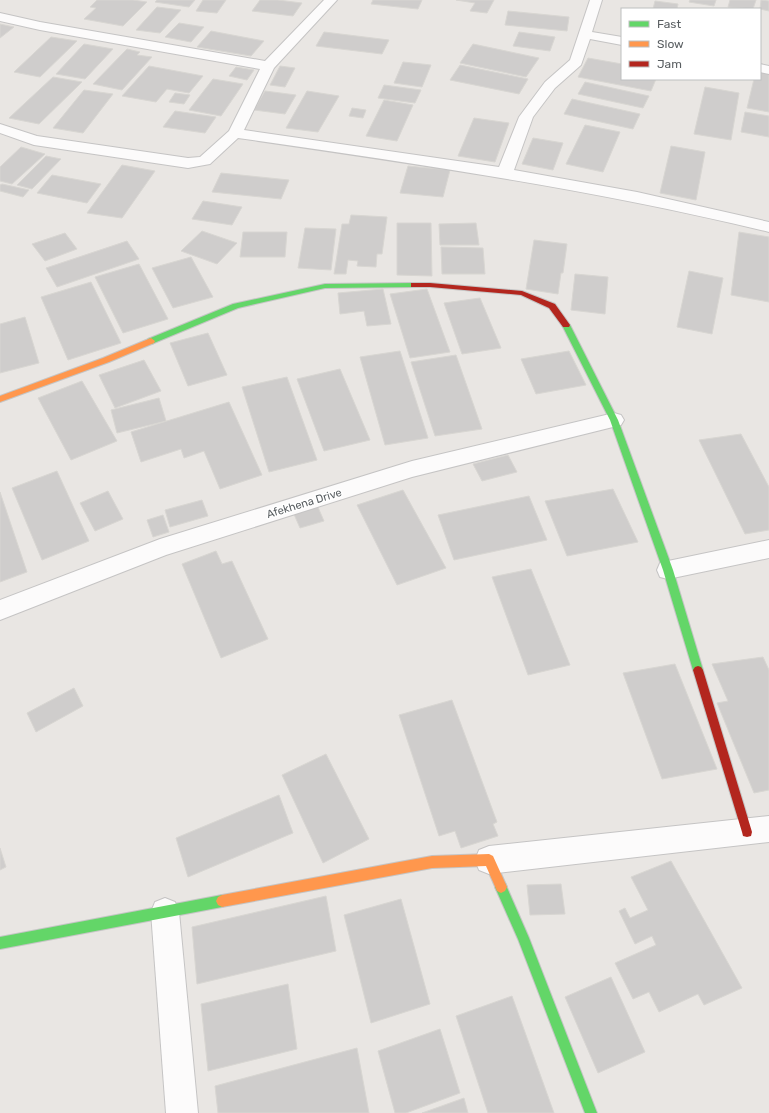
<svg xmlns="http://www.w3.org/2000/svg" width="769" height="1113" font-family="Rubik,sans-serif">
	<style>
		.building { fill: #cfcdcc; stroke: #d8d6d2 }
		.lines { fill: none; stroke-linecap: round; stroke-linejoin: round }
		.street-casing { stroke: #c5c4c4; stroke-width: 2 }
		.fast-casing { stroke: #c5c5c5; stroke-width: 2 }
		.slow-casing { stroke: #c5c5c5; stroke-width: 2 }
		.jam-casing { stroke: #c5c5c5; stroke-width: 2 }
		.street { fill: #fcfbfb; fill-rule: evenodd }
		.fast { fill: #63d668; fill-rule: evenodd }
		.slow { fill: #ff974d; fill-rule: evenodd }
		.jam { fill: #b3261e; fill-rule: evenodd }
		.labels { text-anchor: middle; stroke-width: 3; stroke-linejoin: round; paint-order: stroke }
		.street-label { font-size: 11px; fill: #595e61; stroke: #fff }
	</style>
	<rect width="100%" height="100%" fill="#e9e6e3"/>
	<g class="building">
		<path d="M97 0H133L147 2 123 26 84 19 96 8 90 7Z"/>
		<path d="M157 0H195L189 7 155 2Z"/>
		<path d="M203 0H226L217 13 196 11Z"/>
		<path d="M260 0H278L302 3 293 16 252 11Z"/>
		<path d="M373 0H422L418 9 371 4Z"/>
		<path d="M456 0H494L487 13 470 11 475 3Z"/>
		<path d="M690 0H716L714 6 689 2Z"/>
		<path d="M730 0H756L753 9 728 7Z"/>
		<path d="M761 0 769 1V11L760 9Z"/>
		<path d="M655 1 678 4 677 9H653Z"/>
		<path d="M157 7 181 10 160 33 136 30Z"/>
		<path d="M508 11 569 17 567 31 505 25Z"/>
		<path d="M179 23 204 27 191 42 165 37Z"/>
		<path d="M0 24 14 27 0 38Z"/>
		<path d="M211 31 264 41 251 56 197 47Z"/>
		<path d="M324 32 389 40 382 54 316 46Z"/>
		<path d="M519 32 555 37 550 51 513 46Z"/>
		<path d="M51 37 77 41 40 77 14 72Z"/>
		<path d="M84 44 113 49 85 79 56 74Z"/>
		<path d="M473 44 539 58 526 77 460 63Z"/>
		<path d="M127 49 140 52 137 55 152 57 122 90 93 84Z"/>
		<path d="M588 58 622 64V79H656L651 91 578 77Z"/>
		<path d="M403 62 431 65 422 87 394 83Z"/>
		<path d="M460 65 528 79 519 94 450 80Z"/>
		<path d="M149 66 203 76 189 93 167 89 156 102 122 96Z"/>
		<path d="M280 66 295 68 285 87 270 85Z"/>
		<path d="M236 67 254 70 247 80 229 76Z"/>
		<path d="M760 72 769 74V112L747 108 754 79H760Z"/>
		<path d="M53 77 82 82 39 124 9 118Z"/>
		<path d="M213 79 243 84 221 116 189 110Z"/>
		<path d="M585 82 649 96 643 108 578 94Z"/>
		<path d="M384 85 421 90 415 103 378 98Z"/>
		<path d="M705 87 739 93 731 140 694 134Z"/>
		<path d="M84 90 113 94 83 133 53 128Z"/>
		<path d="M265 91 296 95 285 114 254 110Z"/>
		<path d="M307 91 339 96 318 132 286 128Z"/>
		<path d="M175 93 190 95 184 104 169 102Z"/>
		<path d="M572 99 640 114 633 129 564 114Z"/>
		<path d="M384 100 413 105 397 141 366 136Z"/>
		<path d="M352 108 366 110 363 118 349 116Z"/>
		<path d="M175 111 216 117 205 133 163 127Z"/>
		<path d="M745 112 769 116V137L741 132Z"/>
		<path d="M474 118 509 123 495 162 458 156Z"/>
		<path d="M585 125 620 132 603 172 566 164Z"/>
		<path d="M533 138 563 143 553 170 522 164Z"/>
		<path d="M671 146 705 152 696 200 660 193Z"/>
		<path d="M21 147 45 154 12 184 0 181V167Z"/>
		<path d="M46 156 61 159 32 189 17 185Z"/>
		<path d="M122 165 155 171 122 218 87 213Z"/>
		<path d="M408 166 450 170 443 197 400 193Z"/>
		<path d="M221 173 289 180 281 199 212 192Z"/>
		<path d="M52 175 101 184 87 203 37 193Z"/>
		<path d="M2 184 29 190 23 197 0 191V185Z"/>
		<path d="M203 201 242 207 232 225 192 219Z"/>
		<path d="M351 215 387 217 382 254H377L376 267 357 266 358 261 348 260 346 274H334L342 224H349Z"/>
		<path d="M397 223H431L432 276 397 275Z"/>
		<path d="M476 223 479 245H440L439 224Z"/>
		<path d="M305 228 336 229 331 270 298 268Z"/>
		<path d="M202 231 237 243 217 264 181 251Z"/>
		<path d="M243 232H287L285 257H240Z"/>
		<path d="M739 232 769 237V302L731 295Z"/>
		<path d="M65 233 77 249 45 261 32 244Z"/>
		<path d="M534 240 567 244 563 273H561L558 294 526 289Z"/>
		<path d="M127 241 139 259 57 287 46 268Z"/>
		<path d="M441 247 483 248 485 274H442Z"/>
		<path d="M191 257 213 297 173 308 152 268Z"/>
		<path d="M139 264 168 319 123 333 95 277Z"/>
		<path d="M689 271 723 278 712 334 677 327Z"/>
		<path d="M575 274 608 277 605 314 571 310Z"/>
		<path d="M91 282 121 343 68 360 41 297Z"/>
		<path d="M383 289 391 324 367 326 364 311 340 314 338 293Z"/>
		<path d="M427 289 450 352 410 358 390 294Z"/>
		<path d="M480 298 501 348 462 354 444 303Z"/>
		<path d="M25 317 39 363 0 373V324Z"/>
		<path d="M208 333 227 375 188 386 170 343Z"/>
		<path d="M400 351 428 438 385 445 360 357Z"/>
		<path d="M569 351 586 385 536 394 521 359Z"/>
		<path d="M456 355 482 429 435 436 411 362Z"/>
		<path d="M144 360 161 391 115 408 99 375Z"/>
		<path d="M340 369 370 440 324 451 297 379Z"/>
		<path d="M287 377 317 460 269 472 242 387Z"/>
		<path d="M82 381 117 441 71 460 38 398Z"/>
		<path d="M159 398 166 421 117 433 111 410Z"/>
		<path d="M229 402 262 475 220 489 204 451 184 458 181 449 141 462 131 432Z"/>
		<path d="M741 434 769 487V530L745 534 699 440Z"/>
		<path d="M508 455 517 472 482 481 473 464Z"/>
		<path d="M57 471 89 541 42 560 12 488Z"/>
		<path d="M613 489 638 542 567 556 545 501Z"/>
		<path d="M403 490 446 568 397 585 357 505Z"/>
		<path d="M108 491 123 519 95 531 80 503Z"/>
		<path d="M0 492 27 572 0 582Z"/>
		<path d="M529 496 547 540 454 560 438 515Z"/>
		<path d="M202 500 208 516 170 527 165 510Z"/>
		<path d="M317 505 324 521 300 528 293 512Z"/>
		<path d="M163 515 169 532 153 537 147 520Z"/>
		<path d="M216 551 222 564 232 561 268 639 221 658 182 564Z"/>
		<path d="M531 569 570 665 528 675 492 577Z"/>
		<path d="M763 657 769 670V790L754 793 717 703 728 701 712 664Z"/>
		<path d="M675 664 717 769 662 779 623 673Z"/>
		<path d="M74 688 83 706 36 732 27 713Z"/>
		<path d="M452 700 497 822 493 824 498 836 461 848 455 831 439 836 399 715Z"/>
		<path d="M326 754 369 839 323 863 282 775Z"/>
		<path d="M279 795 293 833 188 877 176 838Z"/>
		<path d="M0 848 6 867 0 870Z"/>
		<path d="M671 861 742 988 704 1005 698 994 659 1012 649 992 633 999 615 963 656 945 652 936 635 944 619 911 625 908 630 918 648 910 631 877Z"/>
		<path d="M561 884 565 914 530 915 527 885Z"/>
		<path d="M326 896 336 951 197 984 192 927Z"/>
		<path d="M401 899 430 1004 371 1023 344 915Z"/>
		<path d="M611 977 645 1052 598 1073 565 997Z"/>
		<path d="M288 984 297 1049 208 1071 201 1004Z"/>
		<path d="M512 996 554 1113H488L456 1016Z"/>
		<path d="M440 1029 460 1093 406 1113H395L378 1051Z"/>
		<path d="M357 1048 369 1113H218L215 1086Z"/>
		<path d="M464 1098 468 1113H422Z"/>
	</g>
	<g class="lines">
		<defs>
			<g id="street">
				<path d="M324 0H337L274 68 244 130 499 167 519 117 545 82 570 60 590 0H602L592 32 622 37V45L590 39 581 65 555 88 533 117 514 170 637 192 769 222V232C594 189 417 164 238 138L210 164 188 168 34 145 0 133V124L37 136 188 158 200 157 229 131 260 69 40 30 0 21V13L40 22 265 61Z"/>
				<path d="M760 64 769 66V74L760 72Z"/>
				<path d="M614 413 621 415 624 420 621 425 412 477 166 555 0 620V600L160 539 412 461Z"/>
				<path d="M769 540V558L668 579 660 577 657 570 660 563 668 561Z"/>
				<path d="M769 816V842L489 874 479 870 475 860 479 850 489 846Z"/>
				<path d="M165 898 175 902 179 912 198 1113H166L151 912 155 902Z"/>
			</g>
			<g id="fast">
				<path d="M414 283H417V287L325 288 238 308 154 343 151 344 147 341 148 339 233 304 325 284Z"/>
				<path d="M566 322 570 325 618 420 673 570 703 670 701 673 698 674 695 673 693 670 663 570 610 420 562 325Z"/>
				<path d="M501 881 505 883 529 938 597 1113H585L518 939 495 887 497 883Z"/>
				<path d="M222 895 226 897 228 901 226 905 222 907 0 949V937Z"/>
			</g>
			<g id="slow">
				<path d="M151 338 155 341 154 343 109 362 0 402V396L103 358Z"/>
				<path d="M489 854 493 856 507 887 505 891 501 893 497 891 486 866 432 868 222 907 218 905 216 901 218 897 222 895 432 856Z"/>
			</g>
			<g id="jam">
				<path d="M411 283H430L522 291 555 304 570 325 569 327H563L549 308 521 295 430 287H411Z"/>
				<path d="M698 666 701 667 703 670 752 832 751 836 747 837 743 836 742 832 693 670 695 667Z"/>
			</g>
		</defs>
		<use href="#street" class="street-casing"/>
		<use href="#fast" class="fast-casing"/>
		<use href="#slow" class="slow-casing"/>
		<use href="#jam" class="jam-casing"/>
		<use href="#street" class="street"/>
		<use href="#fast" class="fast"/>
		<use href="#slow" class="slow"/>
		<use href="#jam" class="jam"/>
	</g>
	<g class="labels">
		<g class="street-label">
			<text transform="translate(304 503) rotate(-17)" y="4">Afekhena Drive</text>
		</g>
	</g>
	<rect x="621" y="8" width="140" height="72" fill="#ffffff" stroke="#bdbfc0"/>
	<rect x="629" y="21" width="20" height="6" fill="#63d668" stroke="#bdbfc0"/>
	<text x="657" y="28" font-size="12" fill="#595e61">Fast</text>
	<rect x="629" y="41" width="20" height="6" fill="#ff974d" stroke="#bdbfc0"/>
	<text x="657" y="48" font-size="12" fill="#595e61">Slow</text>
	<rect x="629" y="61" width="20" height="6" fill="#b3261e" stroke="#bdbfc0"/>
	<text x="657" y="68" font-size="12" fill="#595e61">Jam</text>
</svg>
